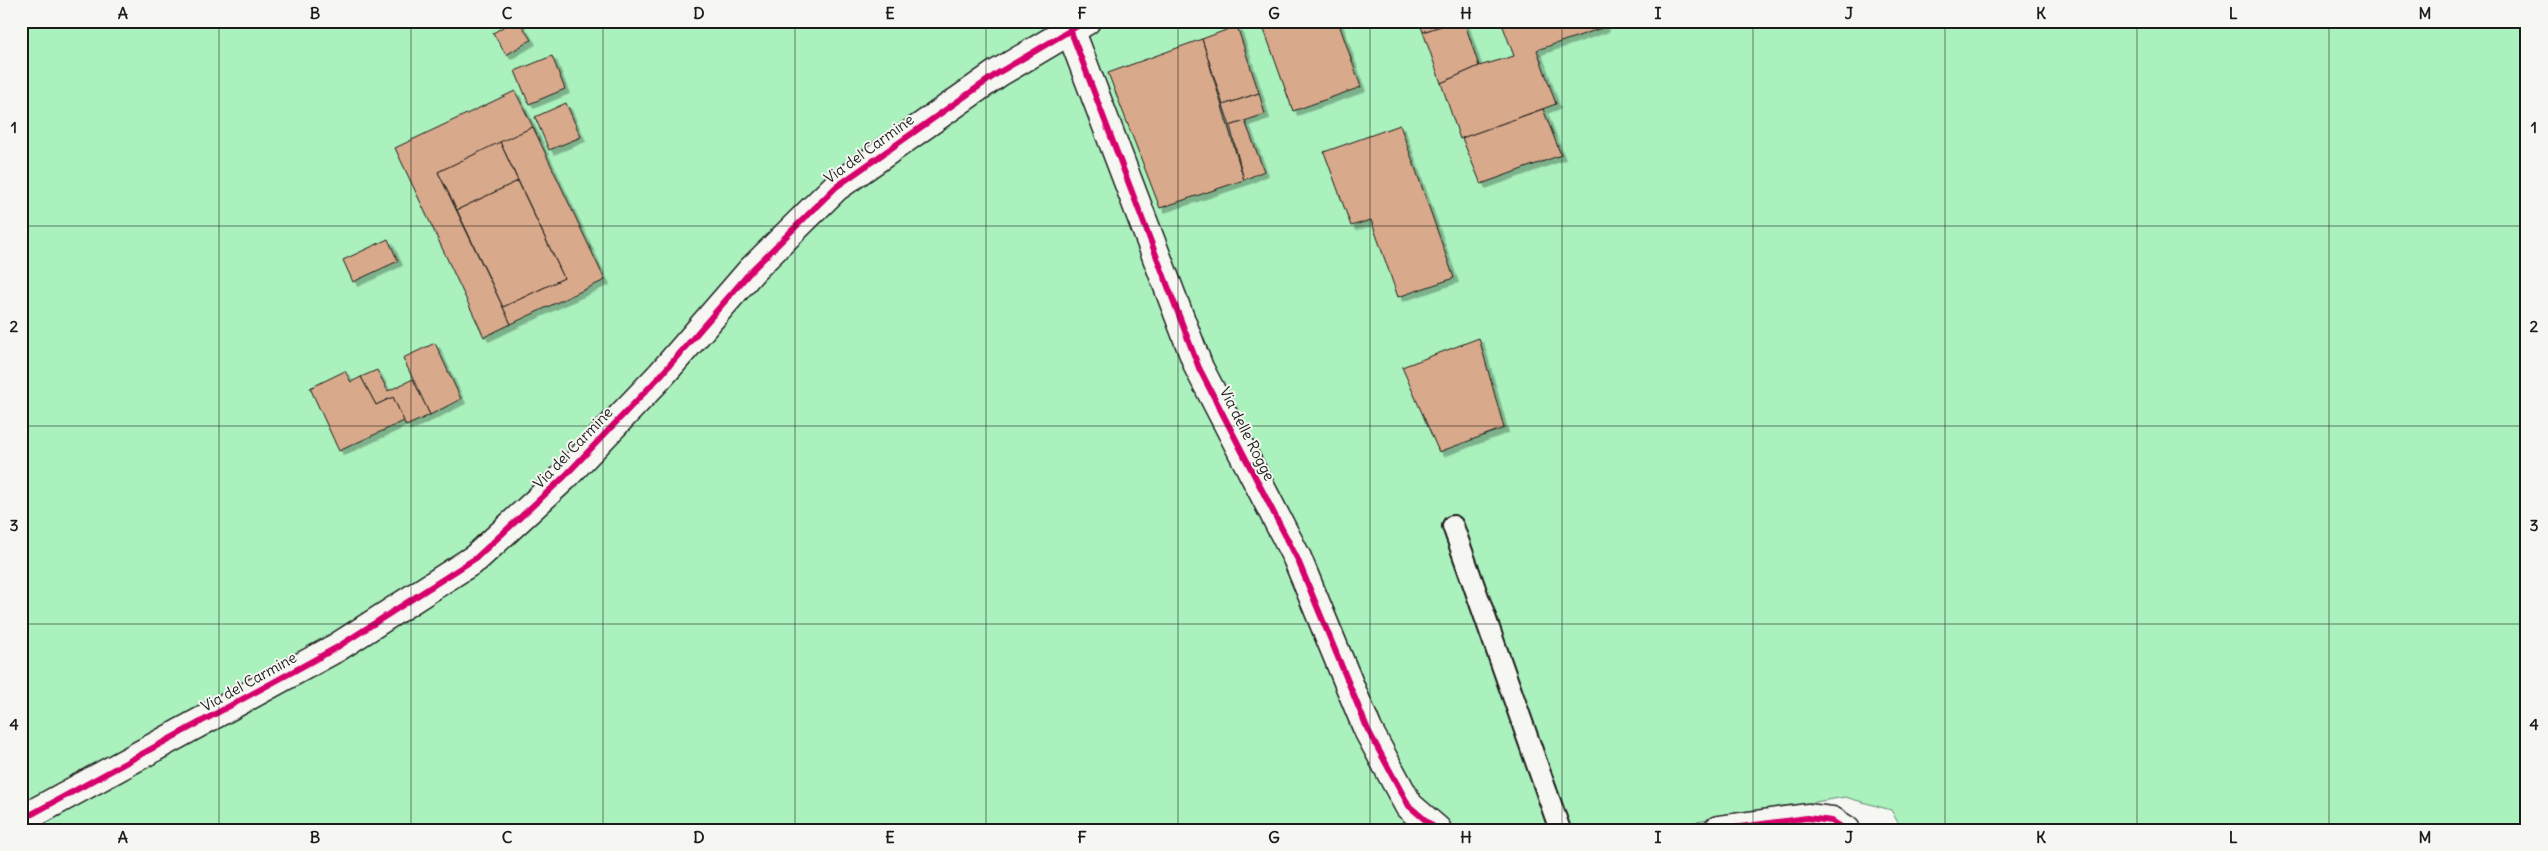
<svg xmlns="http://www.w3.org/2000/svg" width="2548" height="851" font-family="Delius,sans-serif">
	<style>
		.green { fill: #aaf1be; stroke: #63866d }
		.building { fill: #d8a98a; stroke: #1c1c1c; filter: url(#shadow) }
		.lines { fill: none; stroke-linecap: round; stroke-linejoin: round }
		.lane-casing { stroke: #1c1c1c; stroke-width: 24 }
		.street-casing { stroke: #1c1c1c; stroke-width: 31 }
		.lane { stroke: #f6f6f2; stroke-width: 20 }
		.street { stroke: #f6f6f2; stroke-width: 28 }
		.cycleway-casing { stroke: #f6f6f2; stroke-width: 9 }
		.cycleway { stroke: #d6006c; stroke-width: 6 }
		.grid { fill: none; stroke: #1c1c1c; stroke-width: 1; stroke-opacity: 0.55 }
		.labels { text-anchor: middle; stroke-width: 4; stroke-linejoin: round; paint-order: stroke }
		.street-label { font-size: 15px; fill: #1c1c1c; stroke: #f6f6f2 }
		.neatline { fill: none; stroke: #1c1c1c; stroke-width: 2 }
		.grid-label { font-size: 16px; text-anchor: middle; font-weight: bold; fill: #1c1c1c }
	</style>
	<defs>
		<filter id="shadow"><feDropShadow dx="4.5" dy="4.5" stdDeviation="0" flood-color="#0004"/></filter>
	</defs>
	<rect width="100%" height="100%" fill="#f6f6f2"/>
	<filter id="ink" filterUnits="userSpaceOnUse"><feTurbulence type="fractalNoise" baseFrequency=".02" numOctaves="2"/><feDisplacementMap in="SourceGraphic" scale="10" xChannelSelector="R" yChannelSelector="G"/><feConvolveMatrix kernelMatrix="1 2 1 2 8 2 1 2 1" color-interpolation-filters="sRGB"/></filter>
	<g filter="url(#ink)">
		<path class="green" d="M21 21H2527V830H1902L1891 810 1845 797 1649 830H21Z"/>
		<g class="building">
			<path d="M513 21H519L531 40 506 55 493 33Z"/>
			<path d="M1261 21H1338L1361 87 1293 111Z"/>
			<path d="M1419 21H1456L1423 32Z"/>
			<path d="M1456 21H1464L1479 66 1441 83 1423 32Z"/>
			<path d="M1501 21H1603L1605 27 1537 50 1556 104 1460 139 1441 83 1479 66 1514 56Z"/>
			<path d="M1237 26 1259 93 1223 105 1202 39Z"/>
			<path d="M1202 39 1244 180 1160 208 1108 73Z"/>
			<path d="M552 56 565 89 529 104 515 71Z"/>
			<path d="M515 91 533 127 438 172 511 324 484 337 395 148Z"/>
			<path d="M1259 93 1265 114 1230 126 1223 105Z"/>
			<path d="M566 103 581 137 549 150 535 117Z"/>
			<path d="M1543 109 1561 155 1481 184 1462 138Z"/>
			<path d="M1245 121 1264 171 1244 180 1230 126Z"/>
			<path d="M1400 125 1454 278 1398 297 1371 220 1351 226 1324 152Z"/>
			<path d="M533 127 605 280 511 324 503 307 564 278 500 142Z"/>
			<path d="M500 142 518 181 457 210 438 172Z"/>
			<path d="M518 181 564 278 503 307 457 210Z"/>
			<path d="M388 239 398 261 353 282 343 260Z"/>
			<path d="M1479 338 1504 428 1439 452 1402 367Z"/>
			<path d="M435 343 461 399 430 415 403 358Z"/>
			<path d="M377 370 388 391 413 379 430 415 406 426 393 397 376 405 361 377Z"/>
			<path d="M345 371 351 382 361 377 376 405 393 397 404 421 339 451 310 388Z"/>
		</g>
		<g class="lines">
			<defs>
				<path id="lane" d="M1453 526 1560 830"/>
				<g id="street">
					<path d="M1070 29 1199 368 1297 558 1368 730 1409 806 1437 830"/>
					<path d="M21 820 336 648 476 558 564 477 661 375 752 270 836 187 998 73 1086 21"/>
					<path d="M1718 830 1807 818 1832 821 1846 830"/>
				</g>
			</defs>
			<use href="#lane" class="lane-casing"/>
			<use href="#street" class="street-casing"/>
			<use href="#lane" class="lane"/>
			<use href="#street" class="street"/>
			<defs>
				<g id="cycleway">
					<path d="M1070 29 1199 368 1297 558 1368 730 1409 806 1437 830"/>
					<path d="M21 820 336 648 476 558 564 477 661 375 752 270 836 187 998 73 1086 21"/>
					<path d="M1718 830 1807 818 1832 821 1846 830"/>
				</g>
			</defs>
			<use href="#cycleway" class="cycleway-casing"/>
			<use href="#cycleway" class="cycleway"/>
		</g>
	</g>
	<path class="grid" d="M219 21V830M411 21V830M603 21V830M795 21V830M986 21V830M1178 21V830M1370 21V830M1562 21V830M1753 21V830M1945 21V830M2137 21V830M2329 21V830M21 226H2527M21 426H2527M21 624H2527"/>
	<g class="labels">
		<g class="street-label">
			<text transform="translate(869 149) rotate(-36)" y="5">Via del Carmine</text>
			<text transform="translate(1247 434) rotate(63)" y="5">Via delle Rogge</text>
			<text transform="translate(573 448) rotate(-46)" y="5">Via del Carmine</text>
			<text transform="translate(249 682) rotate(-29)" y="5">Via del Carmine</text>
		</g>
	</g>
	<rect width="2548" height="851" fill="none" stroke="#f6f6f2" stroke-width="55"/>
	<rect x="28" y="28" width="2492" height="796" class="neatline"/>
	<g class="grid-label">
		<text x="123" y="19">A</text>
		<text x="315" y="19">B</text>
		<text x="507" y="19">C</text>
		<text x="699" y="19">D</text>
		<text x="890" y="19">E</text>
		<text x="1082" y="19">F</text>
		<text x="1274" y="19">G</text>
		<text x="1466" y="19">H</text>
		<text x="1658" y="19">I</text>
		<text x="1849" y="19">J</text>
		<text x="2041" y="19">K</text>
		<text x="2233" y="19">L</text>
		<text x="2425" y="19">M</text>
		<text x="14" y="133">1</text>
		<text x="2534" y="133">1</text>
		<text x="14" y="332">2</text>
		<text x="2534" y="332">2</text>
		<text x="14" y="531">3</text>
		<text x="2534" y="531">3</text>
		<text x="14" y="730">4</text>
		<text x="2534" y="730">4</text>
		<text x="123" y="843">A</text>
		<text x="315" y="843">B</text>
		<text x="507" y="843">C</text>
		<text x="699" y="843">D</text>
		<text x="890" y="843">E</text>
		<text x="1082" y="843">F</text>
		<text x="1274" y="843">G</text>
		<text x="1466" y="843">H</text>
		<text x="1658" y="843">I</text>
		<text x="1849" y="843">J</text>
		<text x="2041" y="843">K</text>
		<text x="2233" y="843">L</text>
		<text x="2425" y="843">M</text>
	</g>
</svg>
